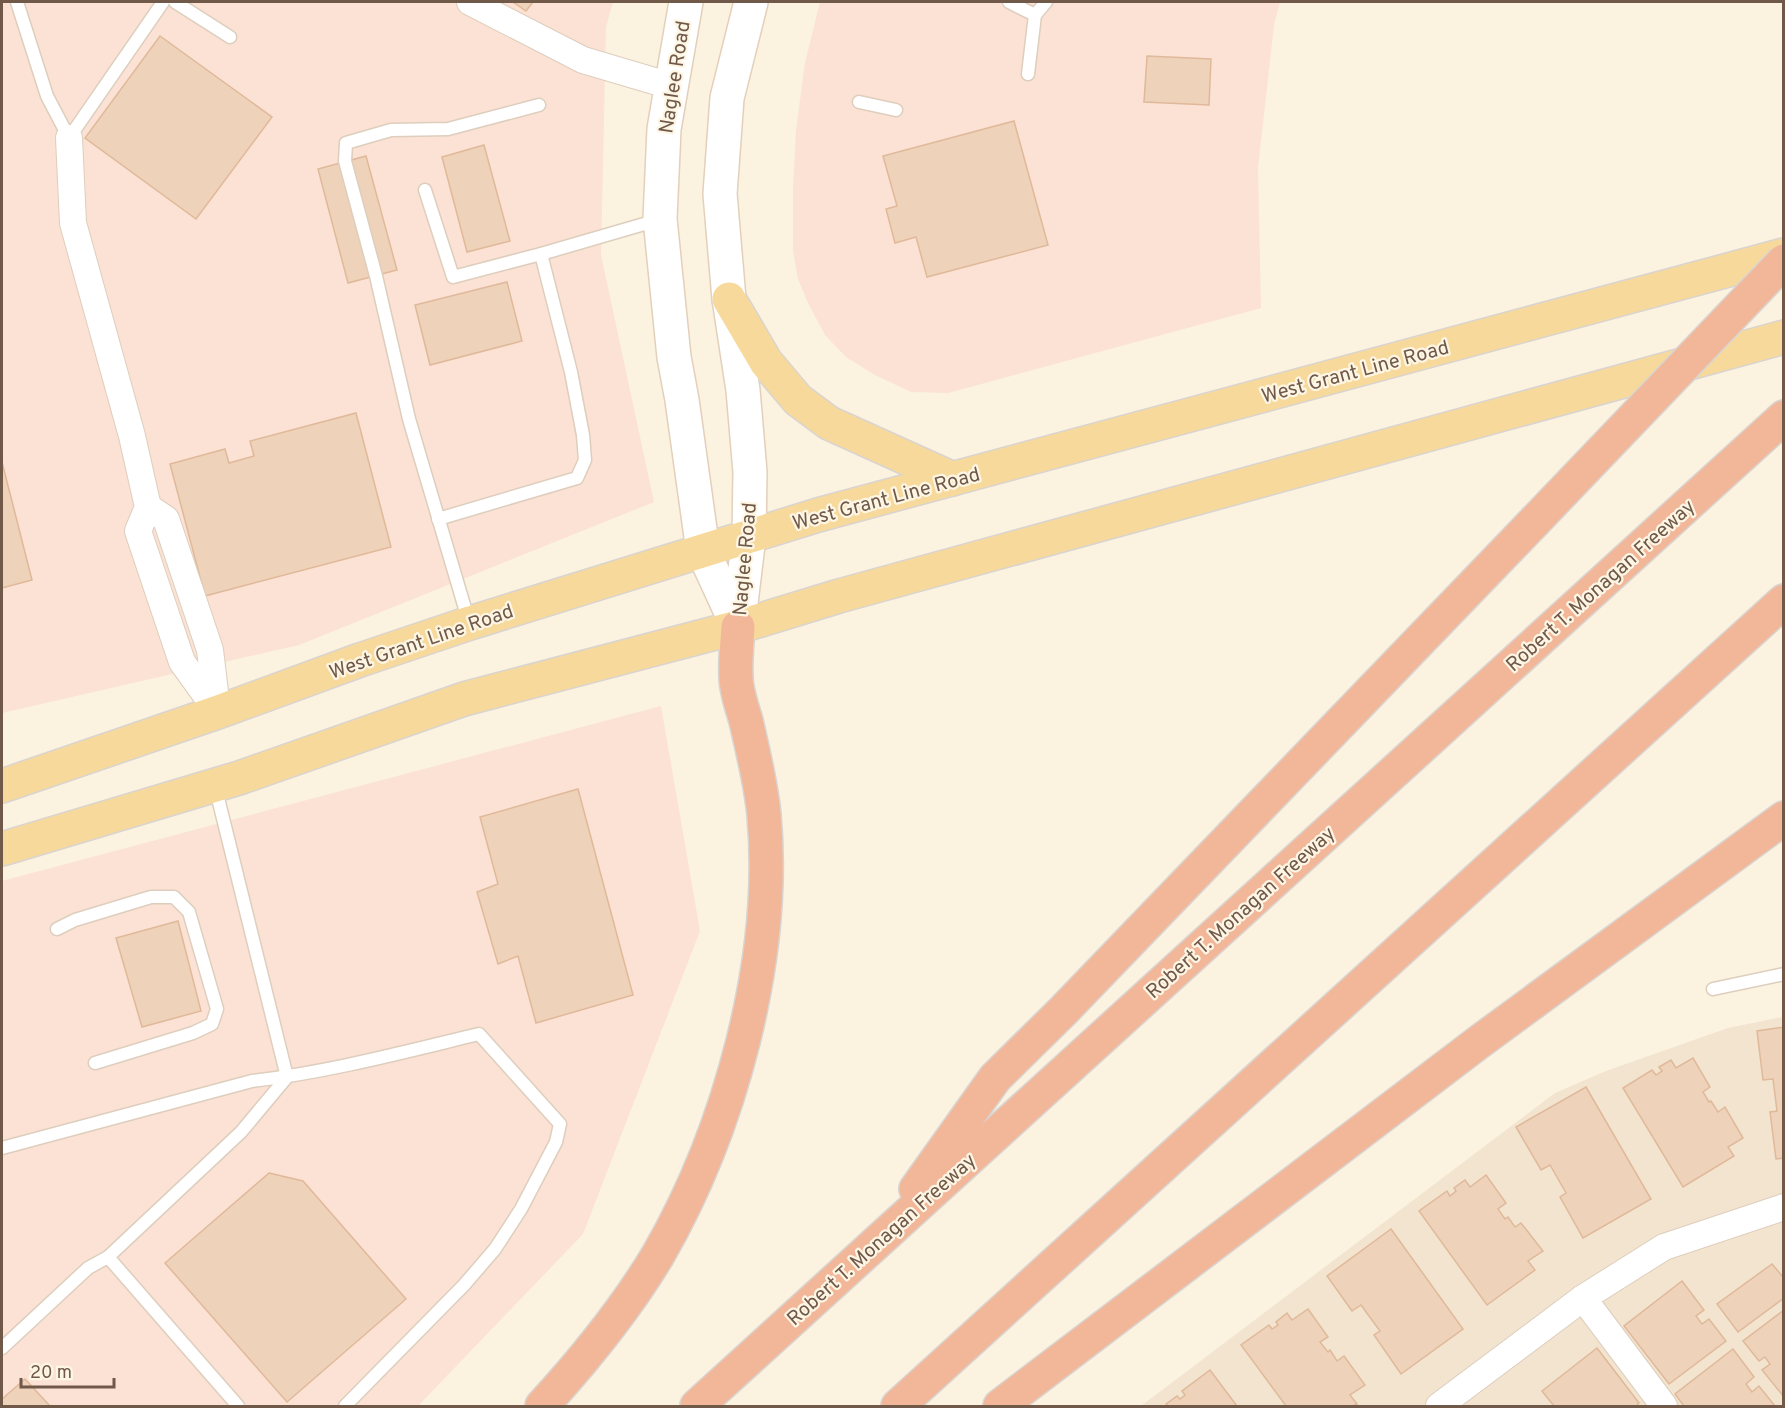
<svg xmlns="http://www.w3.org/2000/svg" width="1785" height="1408" font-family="Overpass,sans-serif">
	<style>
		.residential { fill: #f2e4cf }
		.commercial { fill: #fbe2d4 }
		.building { fill: #eed2b9; stroke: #e0b99a; stroke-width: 1.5 }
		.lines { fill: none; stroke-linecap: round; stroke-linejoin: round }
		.lane-casing { stroke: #decebd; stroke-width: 15 }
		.street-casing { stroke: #decebd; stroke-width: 28 }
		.secondary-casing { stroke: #e2d0bb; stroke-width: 36 }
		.primary-casing { stroke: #dad4d0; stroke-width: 36 }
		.highway-casing { stroke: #dad4d0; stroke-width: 36 }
		.lane { stroke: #fff; stroke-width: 12 }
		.street { stroke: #fff; stroke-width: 26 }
		.secondary { stroke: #fff; stroke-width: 33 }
		.primary { stroke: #f7da9b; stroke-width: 33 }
		.highway { stroke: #f2b699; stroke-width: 33 }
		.highway-bridge-casing { stroke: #dad4d0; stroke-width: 36; stroke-linecap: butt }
		.highway-bridge { stroke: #f2b699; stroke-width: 33 }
		.labels { text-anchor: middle; stroke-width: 4.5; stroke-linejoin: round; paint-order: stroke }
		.street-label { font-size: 20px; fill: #705949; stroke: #fef6e5 }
	</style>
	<rect width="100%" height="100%" fill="#fbf2e0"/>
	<path class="residential" d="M1783 1017V1406H1141L1555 1093 1606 1071 1728 1028Z"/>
	<g class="commercial">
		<path d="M2 2H613L606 27 601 255 654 502 299 645 2 713Z"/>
		<path d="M820 2H1280L1274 25 1258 168 1261 308 948 393 911 392 875 375 846 357 825 335 808 303 798 279 793 251V189L796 130 805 63Z"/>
		<path d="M661 706 700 931 583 1234 418 1406H2V881Z"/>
	</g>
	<g class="building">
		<path d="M513 2H533L526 11Z"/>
		<path d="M160 36 272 117 196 219 85 138Z"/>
		<path d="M1147 56 1211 59 1209 105 1144 102Z"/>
		<path d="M1014 121 1048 245 927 277 916 237 895 243 886 209 897 206 883 156Z"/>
		<path d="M484 145 510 241 467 252 442 157Z"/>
		<path d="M366 156 397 270 348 283 318 169Z"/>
		<path d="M507 282 522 341 430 365 415 305Z"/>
		<path d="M356 413 391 547 205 596 170 464 225 449 229 463 254 456 250 441Z"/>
		<path d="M2 462 32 580 2 588Z"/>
		<path d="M578 789 633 995 536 1023 518 956 498 964 477 892 498 884 480 817Z"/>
		<path d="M178 921 201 1011 142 1027 116 938Z"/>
		<path d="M1784 1027V1158L1776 1159 1770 1112 1777 1111 1773 1079 1763 1080 1757 1031Z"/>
		<path d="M1693 1058 1710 1087 1703 1092 1709 1102 1711 1101 1718 1112 1725 1107 1743 1138 1728 1147 1734 1156 1683 1187 1623 1088 1652 1070 1656 1075 1662 1071 1659 1067 1671 1060 1676 1068Z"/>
		<path d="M1586 1087 1651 1199 1583 1238 1560 1197 1566 1193 1550 1165 1541 1170 1516 1127Z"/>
		<path d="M269 1173 303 1181 406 1299 287 1402 165 1263Z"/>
		<path d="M1486 1175 1506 1203 1498 1209 1505 1219 1508 1217 1515 1227 1521 1223 1543 1251 1528 1261 1535 1270 1487 1305 1419 1211 1447 1191 1450 1196 1456 1191 1454 1188 1465 1180 1470 1187Z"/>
		<path d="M1391 1229 1463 1329 1401 1374 1374 1335 1380 1331 1361 1305 1352 1311 1327 1276Z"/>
		<path d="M1772 1264 1784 1278V1298L1738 1332 1717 1304Z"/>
		<path d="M1682 1281 1704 1310 1696 1316 1702 1324 1709 1319 1726 1341 1669 1384 1624 1326Z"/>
		<path d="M1308 1309 1328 1337 1320 1342 1328 1352 1330 1350 1337 1361 1344 1356 1365 1385 1350 1395 1357 1404 1353 1406H1286L1241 1345 1269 1325 1272 1329 1278 1325 1276 1322 1287 1313 1292 1320Z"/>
		<path d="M1784 1310V1397L1762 1370 1770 1364 1765 1357 1759 1361 1743 1341Z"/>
		<path d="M1597 1348 1639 1403 1636 1406H1554L1542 1391Z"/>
		<path d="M1733 1349 1754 1377 1746 1384 1752 1392 1759 1386 1775 1406H1684L1675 1394Z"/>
		<path d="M1210 1370 1237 1406H1168L1166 1404 1177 1396 1180 1399 1185 1395 1182 1391Z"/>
		<path d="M25 1379 50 1406H2V1399Z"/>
	</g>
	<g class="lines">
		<defs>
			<g id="lane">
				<path d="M17 2 47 96 69 138 163 2"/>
				<path d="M175 2 230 37"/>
				<path d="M1009 2 1035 15"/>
				<path d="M1028 74 1035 15 1046 2"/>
				<path d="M859 102 896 110"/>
				<path d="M425 190 453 277 541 254 658 220"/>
				<path d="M438 519 577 478 585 460 583 435 571 372 541 254"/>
				<path d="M469 622 409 419 376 276 345 161 346 143 391 130 448 129 539 105"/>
				<path d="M57 929 75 920 151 897H174L189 912 217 1009 212 1024 193 1033 95 1063"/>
				<path d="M1713 989 1784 974"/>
				<path d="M2 1148 252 1081C329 1072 404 1052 479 1034L560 1124 556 1142 521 1209 495 1249 464 1285 345 1406"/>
				<path d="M108 1257 238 1406"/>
				<path d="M2 1348 88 1268 108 1257 241 1132 287 1077 215 786"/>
			</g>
			<g id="street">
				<path d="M470 2 583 60 671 86"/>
				<path d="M69 138 73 223 132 436 148 507 138 531 182 662 218 712"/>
				<path d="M148 507 166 519 210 650 217 709"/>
				<path d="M1583 1298 1664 1406"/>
				<path d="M1439 1406 1583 1298 1664 1247 1784 1207"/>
			</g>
			<g id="secondary">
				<path d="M686 2 664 129 660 219 674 357 682 400 703 551 738 627"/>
				<path d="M738 627 749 537 750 472 743 390 729 299 720 194 727 98 751 2"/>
			</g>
			<g id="primary">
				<path d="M729 299 766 362 798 400 829 423 953 479"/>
				<path d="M2 786 218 712 360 660 470 623 818 515 1784 255"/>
				<path d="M2 849 239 778 464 699 738 627 839 596 1784 337"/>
			</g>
			<g id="highway">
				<path d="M916 1189 995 1078 1063 1011 1534 522"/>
				<path d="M542 1406C585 1359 625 1310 658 1255 730 1130 777 959 764 815 761 783 753 752 746 721 742 707 736 691 736 677 735 660 737 643 738 627"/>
				<path d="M697 1406 1784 417"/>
				<path d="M898 1406 1784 601"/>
				<path d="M1000 1406 1479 1042 1784 818"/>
			</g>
		</defs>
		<use href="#lane" class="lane-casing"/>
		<use href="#street" class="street-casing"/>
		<use href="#secondary" class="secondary-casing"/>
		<use href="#primary" class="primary-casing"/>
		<use href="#highway" class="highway-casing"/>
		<use href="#lane" class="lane"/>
		<use href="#street" class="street"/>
		<use href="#secondary" class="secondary"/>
		<use href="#primary" class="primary"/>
		<use href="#highway" class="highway"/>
		<defs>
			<path id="highway-bridge" d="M1534 522 1784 261"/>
		</defs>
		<use href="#highway-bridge" class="highway-bridge-casing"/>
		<use href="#highway-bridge" class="highway-bridge"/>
	</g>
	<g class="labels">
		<g class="street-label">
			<text transform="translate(674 77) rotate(-81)" y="7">Naglee Road</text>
			<text transform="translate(1355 371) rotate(-15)" y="7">West Grant Line Road</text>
			<text transform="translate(886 498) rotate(-15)" y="7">West Grant Line Road</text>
			<text transform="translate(744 559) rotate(-85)" y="7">Naglee Road</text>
			<text transform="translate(1600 585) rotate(-42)" y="7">Robert T. Monagan Freeway</text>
			<text transform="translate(421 641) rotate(-19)" y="7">West Grant Line Road</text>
			<text transform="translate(1240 912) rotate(-42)" y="7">Robert T. Monagan Freeway</text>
			<text transform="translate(881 1239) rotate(-42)" y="7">Robert T. Monagan Freeway</text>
		</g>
	</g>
	<rect width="1785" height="1408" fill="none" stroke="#705949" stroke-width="6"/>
	<path d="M21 1378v9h93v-9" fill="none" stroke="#705949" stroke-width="3"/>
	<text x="30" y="1378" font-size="18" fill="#705949" stroke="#fef6e5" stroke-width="4.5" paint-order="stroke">20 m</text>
</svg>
